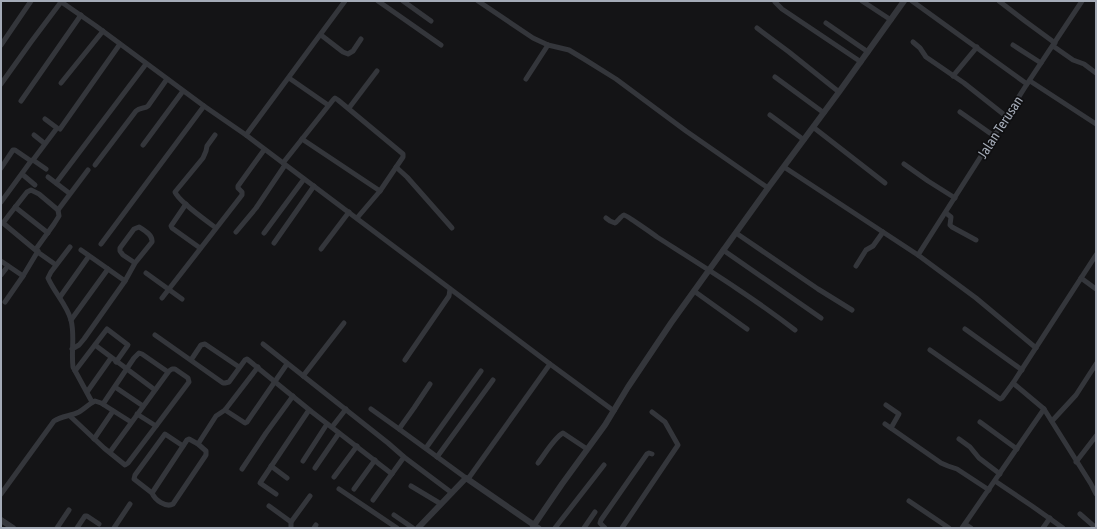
<svg xmlns="http://www.w3.org/2000/svg" width="1097" height="529" font-family="'Asap Condensed',sans-serif">
	<style>
		.lines { fill: none; stroke-linecap: round; stroke-linejoin: round }
		.minor { stroke: #34363b; stroke-width: 5 }
		.tertiary { stroke: #34363b; stroke-width: 6 }
		.labels { text-anchor: middle; stroke-width: 3.5; stroke-linejoin: round; paint-order: stroke }
		.street-label { font-size: 14px; fill: #a4abb7; stroke: #0f0f11 }
	</style>
	<rect width="100%" height="100%" fill="#141416"/>
	<g class="lines">
		<g class="minor">
			<path d="M60 1 96 26 204 106 246 135"/>
			<path d="M345 1 246 135 550 364 614 411"/>
			<path d="M378 1 441 45"/>
			<path d="M403 1 431 21"/>
			<path d="M478 1 533 38 548 45 569 50 584 59 616 79 686 131 768 188"/>
			<path d="M776 1 775 2 782 9 861 62"/>
			<path d="M862 1 891 20"/>
			<path d="M912 1 1027 84"/>
			<path d="M999 1 1025 21 1055 43"/>
			<path d="M826 23 868 52"/>
			<path d="M757 28 789 52 839 92"/>
			<path d="M321 35 343 52 348 54 353 51 361 39"/>
			<path d="M913 42 920 48 926 57 964 83 1007 117"/>
			<path d="M1 45 31 1"/>
			<path d="M1013 45 1041 63"/>
			<path d="M1053 46 1073 60 1084 64 1096 73"/>
			<path d="M953 76 977 47"/>
			<path d="M775 77 824 113"/>
			<path d="M289 78 328 105"/>
			<path d="M526 79 548 45"/>
			<path d="M1030 81 1096 124"/>
			<path d="M61 83 103 31"/>
			<path d="M1 84 31 42 61 2"/>
			<path d="M21 101 81 15"/>
			<path d="M349 108 377 71"/>
			<path d="M960 112 994 136"/>
			<path d="M770 115 804 140"/>
			<path d="M813 127 885 183"/>
			<path d="M60 129 120 44"/>
			<path d="M34 135 44 143"/>
			<path d="M215 135 207 146 206 151 203 158 175 192C179 202 207 221 216 228"/>
			<path d="M302 139 380 191"/>
			<path d="M143 145 183 91"/>
			<path d="M33 160 46 169"/>
			<path d="M283 163 333 100 335 98 338 100 403 154V157L380 191 357 218"/>
			<path d="M904 164 928 181 955 198"/>
			<path d="M95 165 136 111C140 107 145 109 148 106L167 79"/>
			<path d="M396 167 407 177 452 228"/>
			<path d="M784 167 918 255 976 298 1036 348"/>
			<path d="M1 168 13 150H15L31 161 33 160 57 128 45 119"/>
			<path d="M22 174 35 185"/>
			<path d="M48 177 69 193"/>
			<path d="M56 183 146 64"/>
			<path d="M1 202 31 161"/>
			<path d="M186 204 171 226 172 228 200 248"/>
			<path d="M15 207 48 233"/>
			<path d="M58 210 88 170"/>
			<path d="M946 213 951 217 950 225 952 227 976 240"/>
			<path d="M606 218 610 221 615 223C618 221 621 216 624 215 626 215 653 234 657 237 704 267 751 296 795 330"/>
			<path d="M236 232 256 208 285 165"/>
			<path d="M264 233 304 179"/>
			<path d="M736 233 818 289 852 310"/>
			<path d="M274 243 314 186"/>
			<path d="M101 244 204 106"/>
			<path d="M70 247 51 272 48 278C54 292 67 305 71 320 75 335 71 352 73 367L92 402"/>
			<path d="M36 249 54 224 59 216 58 210 39 194 31 190 27 192 9 215 3 223 39 253 56 265"/>
			<path d="M321 249 349 212"/>
			<path d="M81 250 125 281"/>
			<path d="M723 250 821 318"/>
			<path d="M918 255 1027 84 1082 1"/>
			<path d="M1 261 23 276 38 251"/>
			<path d="M856 266 866 250 873 246 883 232"/>
			<path d="M146 273 182 299"/>
			<path d="M1 275 8 266"/>
			<path d="M1081 278 1096 289"/>
			<path d="M694 291 747 329"/>
			<path d="M60 297 89 256"/>
			<path d="M162 298 242 195V192L238 188V186L264 150"/>
			<path d="M5 302 23 276"/>
			<path d="M71 320 108 269"/>
			<path d="M965 329 1022 370"/>
			<path d="M155 335 223 383H225L229 382 245 360 247 359 312 412 392 474"/>
			<path d="M263 344 292 367 388 443 404 457 452 493"/>
			<path d="M95 345 155 390"/>
			<path d="M72 349 79 345 84 339 125 281 135 263 152 242C153 235 144 230 139 227L134 229 120 248V251L123 255 135 263"/>
			<path d="M930 350 1000 399 1002 398 1013 383"/>
			<path d="M191 360 201 345 205 344 239 367"/>
			<path d="M405 360 449 296 450 289"/>
			<path d="M75 371 107 329 128 345 116 362"/>
			<path d="M303 376 344 323"/>
			<path d="M430 384 414 408 399 429 466 478"/>
			<path d="M115 387 143 406"/>
			<path d="M87 392 111 358"/>
			<path d="M103 404 134 358 139 353 142 354 168 372"/>
			<path d="M886 405 899 414 891 428"/>
			<path d="M371 409 399 429"/>
			<path d="M1044 409 1091 484 1096 494"/>
			<path d="M225 410 245 423 247 422 287 364"/>
			<path d="M70 416 104 448 125 465 128 463 156 426"/>
			<path d="M1052 421 1076 395 1096 364"/>
			<path d="M980 422 1017 449"/>
			<path d="M885 424 941 463 948 466 957 469 989 490"/>
			<path d="M332 427 346 409"/>
			<path d="M94 439 113 411"/>
			<path d="M189 439 198 444 206 451V455L173 504C166 508 155 500 152 493L187 440Z"/>
			<path d="M959 439 970 447 979 458 1000 474"/>
			<path d="M198 444 216 416 225 410 258 367"/>
			<path d="M426 448 481 371"/>
			<path d="M110 452 169 371 172 369H175L188 378 189 382 156 426 137 414"/>
			<path d="M437 457 493 380"/>
			<path d="M303 461 327 424"/>
			<path d="M1076 462 1096 436"/>
			<path d="M538 463C545 454 554 438 563 433L587 449"/>
			<path d="M271 466 287 478"/>
			<path d="M315 468 339 433"/>
			<path d="M242 469 266 433 293 396"/>
			<path d="M334 477 357 446"/>
			<path d="M468 479 550 364"/>
			<path d="M995 481 1032 506 1063 528"/>
			<path d="M411 486 441 504"/>
			<path d="M339 489 397 528"/>
			<path d="M354 489 375 460"/>
			<path d="M152 493 134 479 135 475 165 434 183 446"/>
			<path d="M1 494 54 421C61 416 71 416 79 412 84 409 89 404 95 401L101 403 131 422"/>
			<path d="M276 494 260 483 309 410"/>
			<path d="M373 500 404 457"/>
			<path d="M909 501 949 528"/>
			<path d="M269 506 291 522V528"/>
			<path d="M1080 514 1096 528"/>
			<path d="M394 515 413 528"/>
			<path d="M291 522 310 496"/>
			<path d="M965 524 971 528"/>
			<path d="M57 528 69 510"/>
			<path d="M77 528 85 516H87L99 524"/>
			<path d="M114 528 130 504"/>
			<path d="M314 528 316 525"/>
			<path d="M532 528 534 525 539 528"/>
			<path d="M555 528 604 465"/>
			<path d="M584 528 595 512"/>
			<path d="M605 528 600 523 601 520 647 454 649 453 652 454"/>
			<path d="M622 528 678 445 665 422 652 412"/>
			<path d="M962 528 1044 409 1013 383 1096 255"/>
			<path d="M1043 528 1050 518"/>
		</g>
		<g class="tertiary">
			<path d="M1 520 13 528"/>
			<path d="M418 528 466 478 534 525 562 484 605 425 628 387 671 323 768 188 839 92 904 1"/>
		</g>
	</g>
	<g class="labels">
		<g class="street-label">
			<text transform="translate(1000 127) rotate(-57)" y="5">Jalan Terusan</text>
		</g>
	</g>
	<rect width="1097" height="529" fill="none" stroke="#a4abb7" stroke-width="4"/>
</svg>
